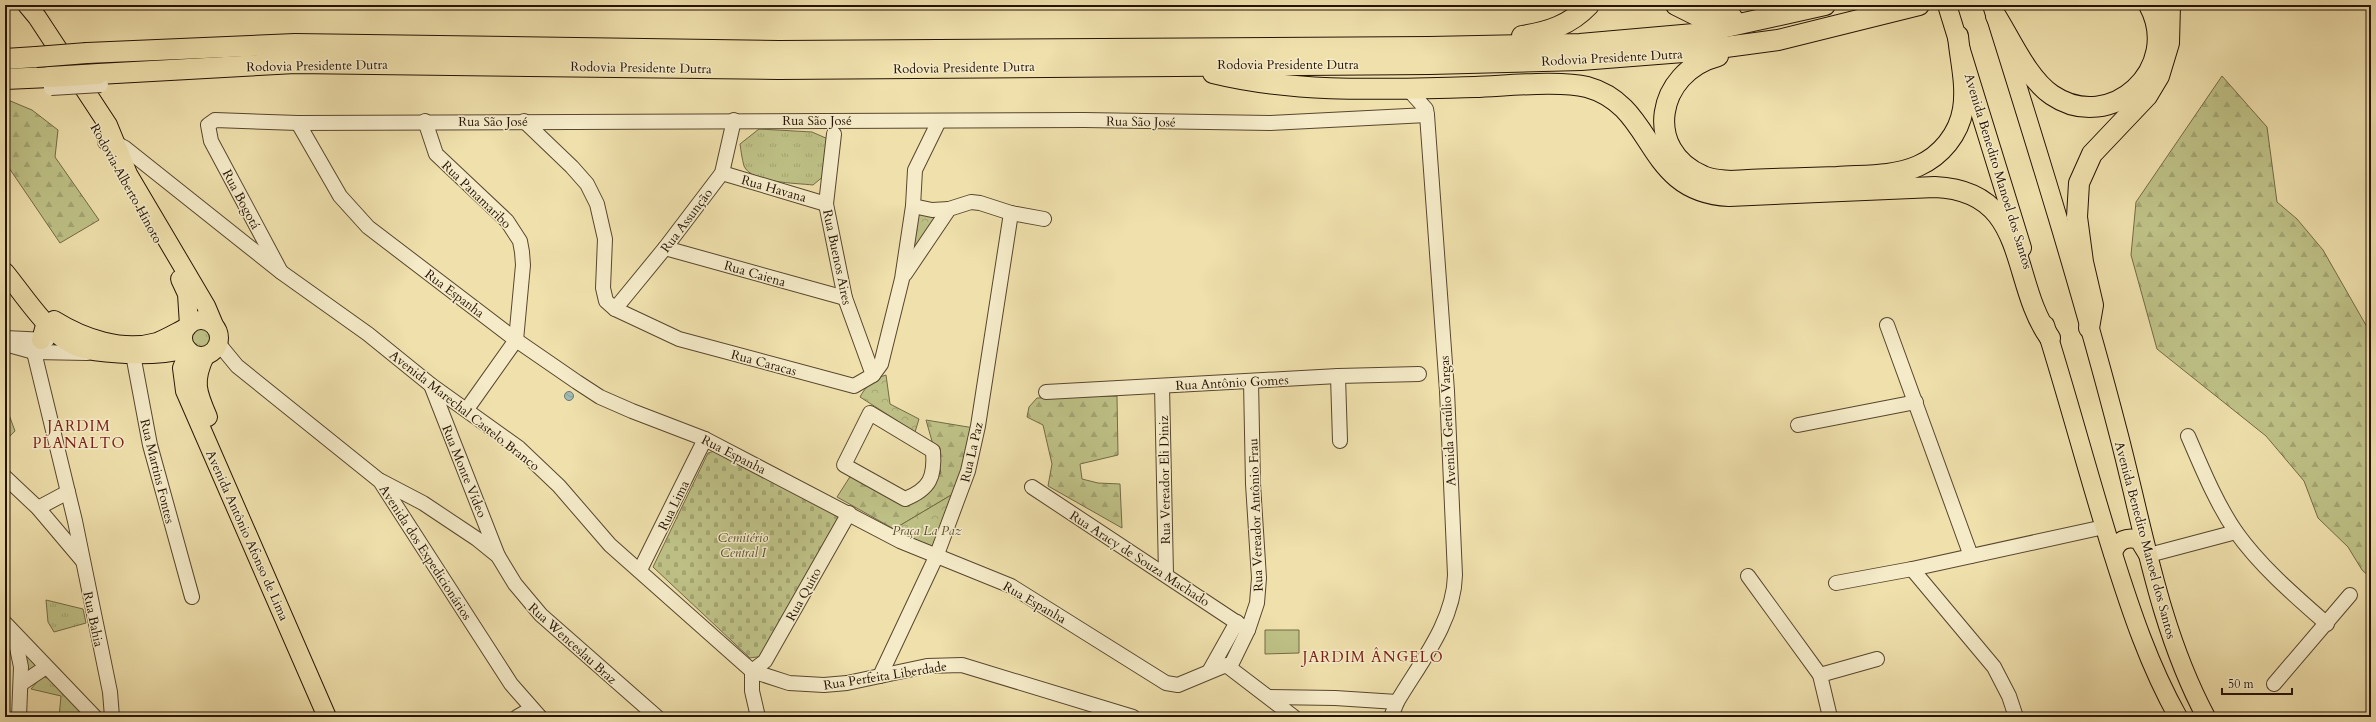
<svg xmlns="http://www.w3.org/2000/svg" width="2376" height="722" font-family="Cardo,serif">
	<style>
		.grass { fill: url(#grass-tufts); stroke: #726a45 }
		.forest { fill: url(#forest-firs); stroke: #726a45 }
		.cemetery { fill: url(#cemetery-stones); stroke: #726a45 }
		.park { fill: url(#park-crowns); stroke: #726a45 }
		.garden { fill: #bec186; stroke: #726a45 }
		.water { fill: url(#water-waves); stroke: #6e776e }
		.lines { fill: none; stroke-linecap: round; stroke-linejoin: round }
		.minor-casing { stroke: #58462e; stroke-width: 16 }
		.major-casing { stroke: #251304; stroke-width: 20 }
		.highway-casing { stroke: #251304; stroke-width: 22 }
		.minor { stroke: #f5ebc9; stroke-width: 14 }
		.major { stroke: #efe0ac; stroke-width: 18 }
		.highway { stroke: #efe0ac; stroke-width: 20 }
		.minor-bridge-casing { stroke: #58462e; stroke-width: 16; stroke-linecap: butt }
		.highway-bridge-casing { stroke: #251304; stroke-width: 22; stroke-linecap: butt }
		.minor-bridge { stroke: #f5ebc9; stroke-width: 14 }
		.highway-bridge { stroke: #efe0ac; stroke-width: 20 }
		.labels { text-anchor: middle; stroke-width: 3; stroke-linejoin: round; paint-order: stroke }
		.street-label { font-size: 13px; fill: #251304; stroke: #f5ebc9 }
		.park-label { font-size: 13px; font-style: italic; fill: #5b5032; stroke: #f5ebc9 }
		.quarter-label { font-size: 15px; letter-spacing: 1px; fill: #7a1f14; stroke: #f5ebc9 }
	</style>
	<defs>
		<pattern id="grass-tufts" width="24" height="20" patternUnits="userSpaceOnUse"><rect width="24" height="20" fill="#bec186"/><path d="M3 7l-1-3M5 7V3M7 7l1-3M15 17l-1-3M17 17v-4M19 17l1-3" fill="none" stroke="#a3a572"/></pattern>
		<pattern id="forest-firs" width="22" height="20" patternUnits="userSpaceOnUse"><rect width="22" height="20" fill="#bec186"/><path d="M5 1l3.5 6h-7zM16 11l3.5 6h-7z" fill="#a3a572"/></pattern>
		<pattern id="cemetery-stones" width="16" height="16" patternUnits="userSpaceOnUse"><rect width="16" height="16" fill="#bec186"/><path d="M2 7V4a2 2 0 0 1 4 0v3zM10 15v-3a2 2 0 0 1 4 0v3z" fill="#a3a572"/></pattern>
		<pattern id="park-crowns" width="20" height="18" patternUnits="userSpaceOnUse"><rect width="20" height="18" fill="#bec186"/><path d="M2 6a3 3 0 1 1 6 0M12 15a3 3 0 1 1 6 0" fill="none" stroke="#a3a572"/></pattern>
		<pattern id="water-waves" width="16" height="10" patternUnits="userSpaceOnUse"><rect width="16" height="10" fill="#9fbab5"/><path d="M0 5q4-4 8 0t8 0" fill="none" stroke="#899f9a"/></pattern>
	</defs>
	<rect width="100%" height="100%" fill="#efe0ac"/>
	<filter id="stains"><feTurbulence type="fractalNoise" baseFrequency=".005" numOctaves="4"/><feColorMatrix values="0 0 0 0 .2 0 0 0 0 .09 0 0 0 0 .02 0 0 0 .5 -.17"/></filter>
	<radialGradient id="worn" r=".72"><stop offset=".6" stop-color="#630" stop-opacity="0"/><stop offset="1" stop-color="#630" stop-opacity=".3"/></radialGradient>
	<g class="grass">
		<path d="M759 129 812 132 828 139 825 175 813 185C796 183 751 183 744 166 742 159 741 151 740 144Z"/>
		<circle cx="201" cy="340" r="11"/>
		<path d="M46 600 83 609 86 623 54 632 48 622Z"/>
		<path d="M42 676 52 680 85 717H59L61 696 31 689Z"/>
	</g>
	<g class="forest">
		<path d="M2222 76 2267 127 2277 202 2297 219 2323 250 2371 334V578L2362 570 2348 547 2318 518 2304 481 2266 436 2157 349 2131 255 2136 202Z"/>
		<path d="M8 100 32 110 58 130 55 157 99 220 60 243 5 162V101Z"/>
		<path d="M1117 396 1118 455 1080 464 1082 479 1098 483 1120 484 1122 528 1048 486 1052 464 1043 425 1027 417 1029 407 1037 398Z"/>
		<path d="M5 404 15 431 9 437 5 433Z"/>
		<path d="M926 420 974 428 958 491 894 529 837 497 853 472 903 500 941 473Z"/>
	</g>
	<path class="cemetery" d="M718 450 841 516 764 656 750 658 653 567 708 453Z"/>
	<g class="park">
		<path d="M915 211 940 214 908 265Z"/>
		<path d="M886 375 890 404 919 419 915 432 860 397C865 387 875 378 886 375Z"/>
		<path d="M958 491 939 555 916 544 894 529Z"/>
		<path d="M21 645 41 666 23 674Z"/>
	</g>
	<path class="garden" d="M1265 630H1299V653L1265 654Z"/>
	<circle class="water" cx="569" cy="396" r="4.5"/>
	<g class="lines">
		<defs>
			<g id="minor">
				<path d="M425 121 436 154 507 221 520 241 522 252 523 265 516 340 467 409"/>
				<path d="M524 121 572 167 587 184 597 204 605 239 603 288 606 301 615 309 679 339 854 386 873 375 881 364 902 279 913 206 915 170 939 121"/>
				<path d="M298 123 340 196 368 227 516 340 577 382 600 397 632 411 705 439 900 541 1011 586 1166 683 1178 685 1226 665 1294 717"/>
				<path d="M834 134 826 204 845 298 873 375"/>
				<path d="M105 142H114L125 148 281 272 368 334 431 385 519 448 559 486 610 545 752 671 789 683 824 685 847 683 927 666 962 665 1133 717"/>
				<path d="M722 173 826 204"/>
				<path d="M913 206 932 210 949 209"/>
				<path d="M665 248 845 298"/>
				<path d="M281 272 211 141 208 125 215 120 298 123 1084 120 1270 123 1427 115"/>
				<path d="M905 274 949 209 971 202 980 203 1011 213 1044 219"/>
				<path d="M615 309 665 248 722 173 734 120"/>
				<path d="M1887 325 1971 556"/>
				<path d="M5 338 47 340"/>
				<path d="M41 340 34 352 75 521 110 692 112 717"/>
				<path d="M218 343 237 366 380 481 511 684 540 717"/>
				<path d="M5 344 34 352 87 353"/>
				<path d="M131 344 150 445 192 597"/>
				<path d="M1338 376 1340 441"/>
				<path d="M431 385 498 556"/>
				<path d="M1162 386 1166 574"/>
				<path d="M1046 392 1338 376 1419 374"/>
				<path d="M870 413 933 451C935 477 930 489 905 499L844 465Z"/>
				<path d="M1798 425 1916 402"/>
				<path d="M2188 436C2202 468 2216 503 2236 532 2261 567 2295 596 2327 624"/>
				<path d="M5 477 38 508 82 560"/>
				<path d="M381 481 423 503 477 539 498 556 515 584 541 615 657 717"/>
				<path d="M1032 487 1248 630"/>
				<path d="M38 508 68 492"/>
				<path d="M2149 555 2236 532"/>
				<path d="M1912 569 1994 667 2009 696 2016 717"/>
				<path d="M640 570 705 439"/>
				<path d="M1748 576 1820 675 1830 717"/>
				<path d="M1836 583 1912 569 2104 527"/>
				<path d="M5 623 95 717"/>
				<path d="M14 633 21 667 19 717"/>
				<path d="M1230 667 1248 630 1257 603 1259 578 1253 484 1251 381"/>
				<path d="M1210 670 1237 622"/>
				<path d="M752 671 765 661 849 513"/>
				<path d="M752 671V691L758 717"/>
				<path d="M1820 675 1877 659"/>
				<path d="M880 676 936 557 968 471 978 426 1011 213"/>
				<path d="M21 684 46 667"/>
				<path d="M2274 684 2350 595"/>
				<path d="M1270 697 1335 698 1397 702"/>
				<path d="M517 717 531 709"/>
				<path d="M1391 717 1397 702C1420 663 1454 622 1455 575L1447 391 1427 115 1426 109 1407 88"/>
			</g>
			<g id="major">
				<path d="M27 5 37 17 108 125 128 174 206 306 214 325"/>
				<path d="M1947 5 2022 248"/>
				<path d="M1992 5C2036 145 2080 286 2117 428 2143 526 2158 627 2206 717"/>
				<path d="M5 272C24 295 51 339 80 348 95 353 110 353 126 354 146 355 167 354 187 349"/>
				<path d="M180 279 187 294 189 325"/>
				<path d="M54 320C83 338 122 352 157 342 167 338 177 332 187 327"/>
				<circle cx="201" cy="338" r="18"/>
				<path d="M2045 325C2069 401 2089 478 2113 554 2131 611 2149 665 2178 717"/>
				<path d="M41 340 46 322"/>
				<path d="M189 351 182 368 185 391 327 717"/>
				<path d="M205 356C193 381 197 392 208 417"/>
				<path d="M2113 553C2117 540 2127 536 2139 540L2147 553"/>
			</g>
			<g id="highway">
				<path d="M1676 5 1698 16 1732 17"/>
				<path d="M1996 16C2011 40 2028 79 2052 95 2111 135 2183 68 2149 5"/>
				<path d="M1522 36C1548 32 1570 25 1589 5"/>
				<path d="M87 53 295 44 779 51 1429 47 1580 44 1694 34 1825 5"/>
				<path d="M1718 56C1656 72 1643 151 1703 176 1711 180 1721 180 1730 181 1765 179 1801 178 1837 177 1863 175 1893 177 1918 166 1941 156 1959 134 1963 109 1967 85 1960 59 1958 36"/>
				<path d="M5 59 36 57"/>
				<path d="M1213 73C1298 94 1389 89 1475 87 1505 86 1560 80 1587 87 1657 106 1643 192 1729 196L1935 187C2030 191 2009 281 2050 338"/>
				<path d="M98 74 295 63 779 69 1430 64 1581 60 1696 51 1778 40 1919 5"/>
				<path d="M5 79 50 77"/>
				<path d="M2089 328 2093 305 2083 262 2077 217 2079 183 2092 154 2147 96 2159 76 2169 43 2170 5"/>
			</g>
		</defs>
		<use href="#minor" class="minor-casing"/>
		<use href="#major" class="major-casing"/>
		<use href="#highway" class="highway-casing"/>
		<use href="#minor" class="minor"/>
		<use href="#major" class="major"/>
		<use href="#highway" class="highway"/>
		<defs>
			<path id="minor-bridge" d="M51 88 101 85"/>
			<g id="highway-bridge">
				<path d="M36 57 87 53"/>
				<path d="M50 77 98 74"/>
			</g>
		</defs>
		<use href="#minor-bridge" class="minor-bridge-casing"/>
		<use href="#highway-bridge" class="highway-bridge-casing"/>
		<use href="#minor-bridge" class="minor-bridge"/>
		<use href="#highway-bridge" class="highway-bridge"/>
	</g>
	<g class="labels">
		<g class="street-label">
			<text transform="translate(1612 57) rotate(-3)" y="5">Rodovia Presidente Dutra</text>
			<text x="1288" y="69">Rodovia Presidente Dutra</text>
			<text transform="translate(317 65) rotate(-1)" y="5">Rodovia Presidente Dutra</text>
			<text transform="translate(641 67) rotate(1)" y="5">Rodovia Presidente Dutra</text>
			<text transform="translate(964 67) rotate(-1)" y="5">Rodovia Presidente Dutra</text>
			<text x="817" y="125">Rua São José</text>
			<text x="493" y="126">Rua São José</text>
			<text transform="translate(1141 121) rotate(1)" y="5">Rua São José</text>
			<text transform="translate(1999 171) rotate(73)" y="5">Avenida Benedito Manoel dos Santos</text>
			<text transform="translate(127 183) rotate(61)" y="5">Rodovia Alberto Hinoto</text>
			<text transform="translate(774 188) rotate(16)" y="5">Rua Havana</text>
			<text transform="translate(477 194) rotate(44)" y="5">Rua Panamaribo</text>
			<text transform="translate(242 199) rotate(62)" y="5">Rua Bogotá</text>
			<text transform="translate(686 220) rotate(-53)" y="5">Rua Assunção</text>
			<text transform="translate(838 257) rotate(78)" y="5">Rua Buenos Aires</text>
			<text transform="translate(755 273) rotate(16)" y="5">Rua Caiena</text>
			<text transform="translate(455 293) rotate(37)" y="5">Rua Espanha</text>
			<text transform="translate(764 362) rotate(15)" y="5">Rua Caracas</text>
			<text transform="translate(1232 382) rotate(-3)" y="5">Rua Antônio Gomes</text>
			<text transform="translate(465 410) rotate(38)" y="5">Avenida Marechal Castelo Branco</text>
			<text transform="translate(1447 421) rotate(-93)" y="5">Avenida Getúlio Vargas</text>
			<text transform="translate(971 452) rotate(-77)" y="5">Rua La Paz</text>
			<text transform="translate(734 454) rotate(27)" y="5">Rua Espanha</text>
			<text transform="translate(158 471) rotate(76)" y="5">Rua Martins Fontes</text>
			<text transform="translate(465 471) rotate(68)" y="5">Rua Monte Vídeo</text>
			<text transform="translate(1164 480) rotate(-91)" y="5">Rua Vereador Eli Diniz</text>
			<text transform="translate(673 505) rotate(-64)" y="5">Rua Lima</text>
			<text transform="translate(1255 515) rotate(-92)" y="5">Rua Vereador Antônio Frau</text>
			<text transform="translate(248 535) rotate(66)" y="5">Avenida Antônio Afonso de Lima</text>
			<text transform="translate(2146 540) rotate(75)" y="5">Avenida Benedito Manoel dos Santos</text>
			<text transform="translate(426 552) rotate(57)" y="5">Avenida dos Expedicionários</text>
			<text transform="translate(1140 558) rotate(33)" y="5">Rua Aracy de Souza Machado</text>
			<text transform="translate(803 594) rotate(-61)" y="5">Rua Quito</text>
			<text transform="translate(1035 602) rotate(30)" y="5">Rua Espanha</text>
			<text transform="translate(94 619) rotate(78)" y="5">Rua Bahia</text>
			<text transform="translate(573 643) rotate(42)" y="5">Rua Wenceslau Braz</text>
			<text transform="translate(885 675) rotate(-9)" y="5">Rua Perfeita Liberdade</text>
		</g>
		<g class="park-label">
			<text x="927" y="535">Praça La Paz</text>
			<text x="743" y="542">Cemitério<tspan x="743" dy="15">Central I</tspan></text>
		</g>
		<g class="quarter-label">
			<text x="79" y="431">JARDIM<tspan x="79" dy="17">PLANALTO</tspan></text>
			<text x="1373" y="662">JARDIM ÂNGELO</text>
		</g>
	</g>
	<rect width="2376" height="722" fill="none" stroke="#efe0ac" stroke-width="20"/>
	<rect x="6" y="6" width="2364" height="710" fill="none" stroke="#251304" stroke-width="2"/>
	<rect x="10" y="10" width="2356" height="702" fill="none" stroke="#251304"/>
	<path d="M2222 688v6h70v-6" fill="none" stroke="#251304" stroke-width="2"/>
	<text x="2228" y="688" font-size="12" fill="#251304" stroke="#f5ebc9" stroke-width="3" paint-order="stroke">50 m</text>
	<rect width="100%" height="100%" filter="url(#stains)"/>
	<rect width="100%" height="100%" fill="url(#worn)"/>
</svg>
